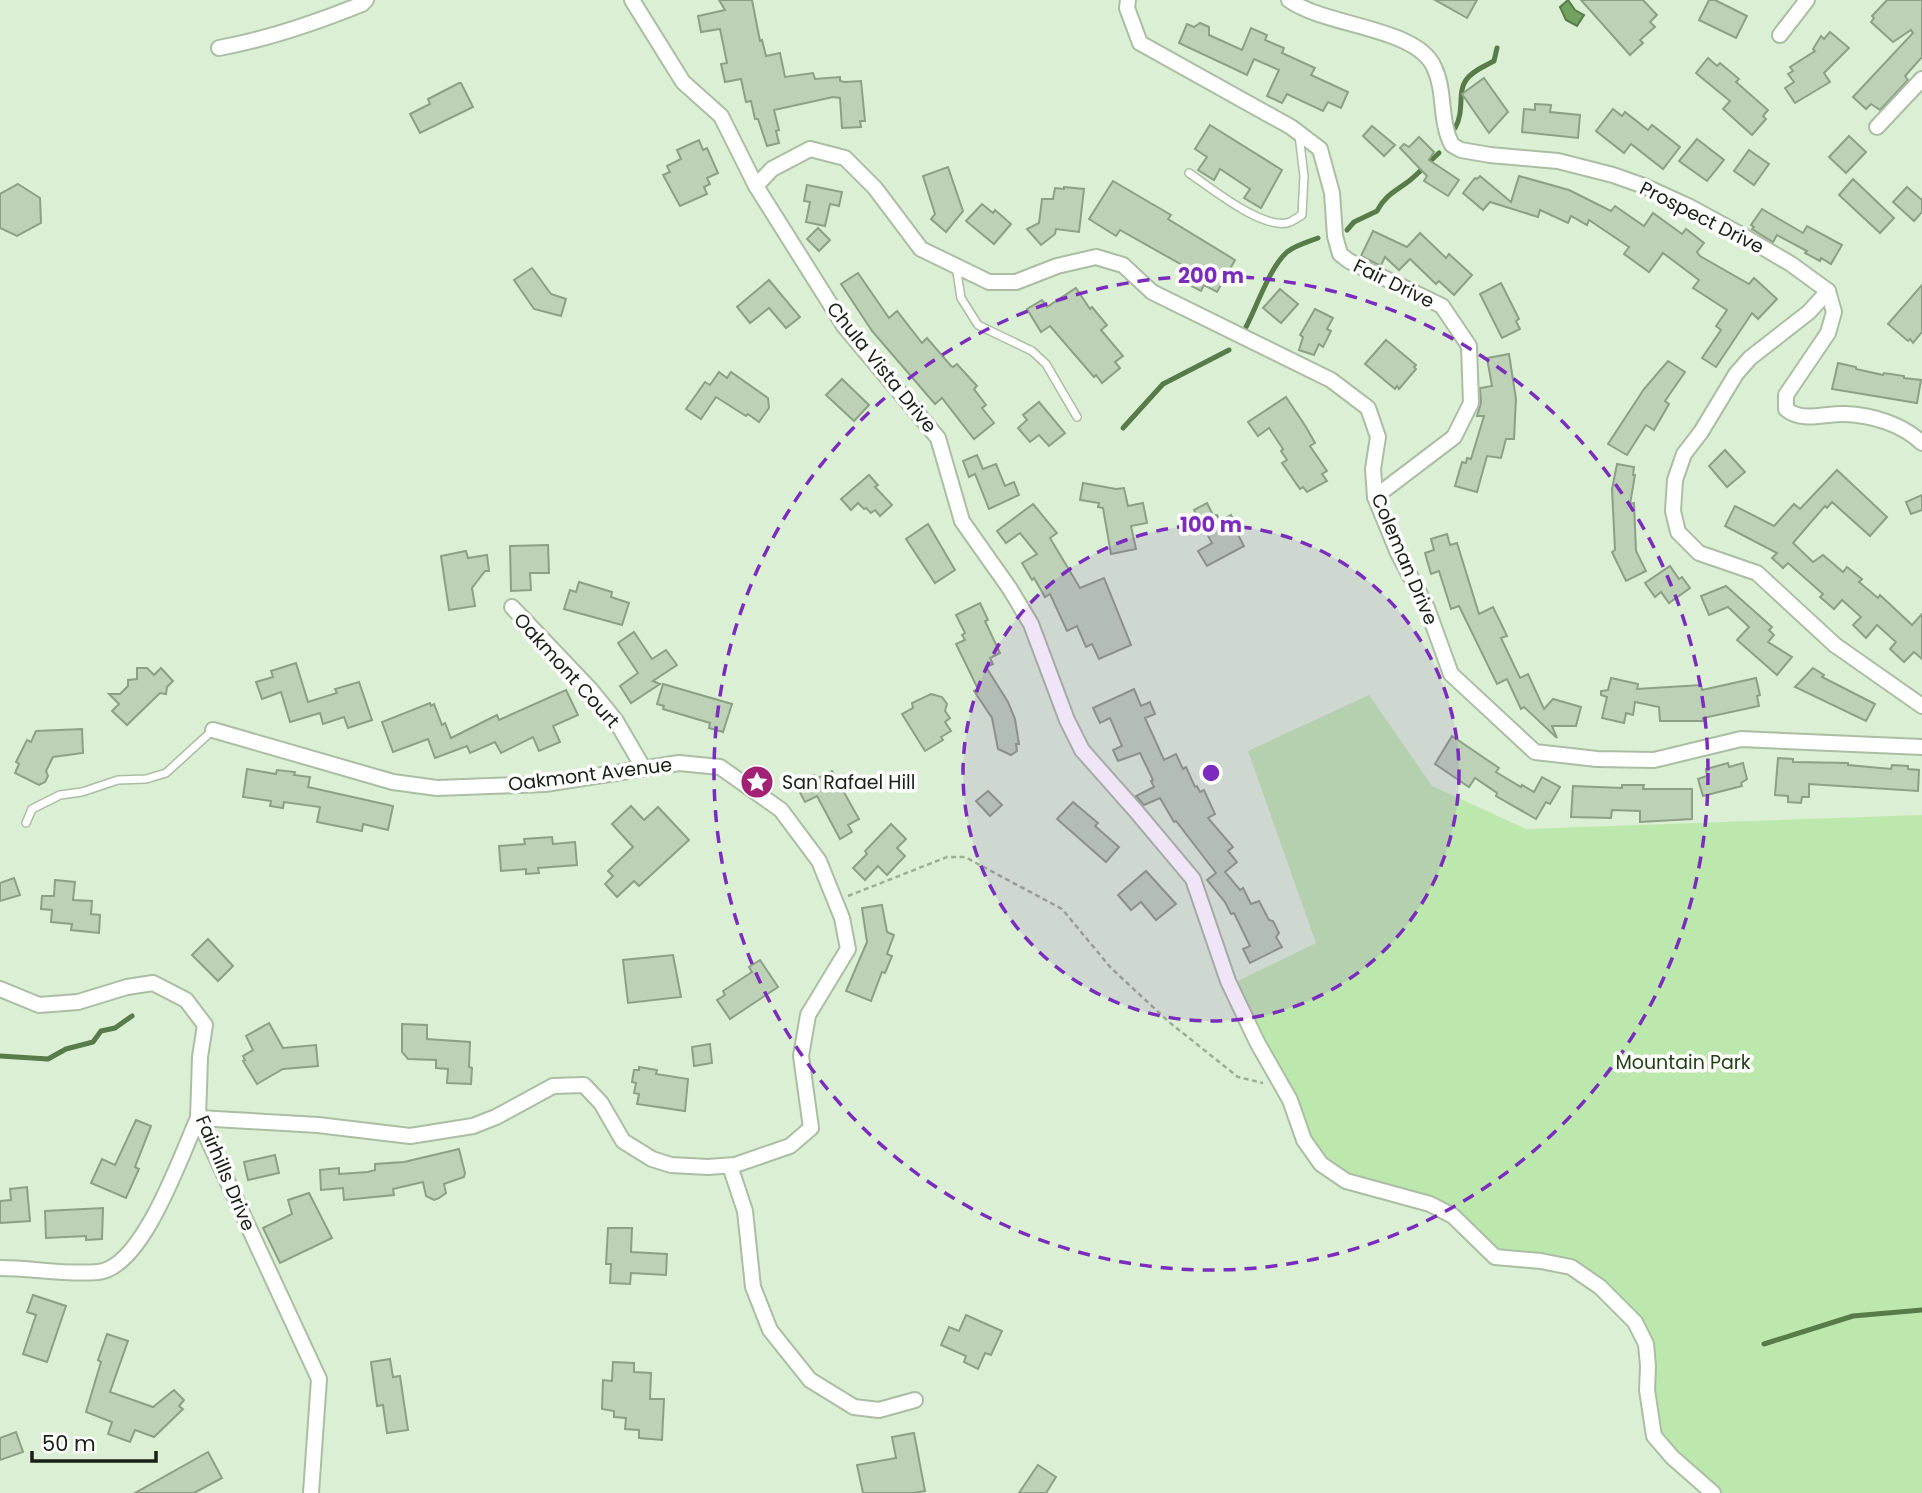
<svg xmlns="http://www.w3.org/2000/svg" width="1922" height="1493" font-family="Poppins,sans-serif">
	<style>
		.green { fill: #bde8ad }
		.water { fill: #71a25f; stroke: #577b49; stroke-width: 2 }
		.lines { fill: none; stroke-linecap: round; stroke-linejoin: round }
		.stream { stroke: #577b49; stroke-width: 5 }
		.building { fill: #bcd1b5; stroke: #8da086; stroke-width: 2 }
		.lane-casing { stroke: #aabea3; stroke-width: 10 }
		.street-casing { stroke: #aabea3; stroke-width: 18 }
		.path { stroke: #9dad97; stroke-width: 2.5; stroke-dasharray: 5 3.5; stroke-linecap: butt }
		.lane { stroke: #fff; stroke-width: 7 }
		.street { stroke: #fff; stroke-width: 14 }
		.ring { fill: none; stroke: #7b2cbf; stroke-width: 3.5; stroke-dasharray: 12 9 }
		.labels { text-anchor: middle; stroke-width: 7; stroke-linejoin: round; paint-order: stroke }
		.street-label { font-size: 19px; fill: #192016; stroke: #fff }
		.poi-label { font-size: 19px; fill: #192016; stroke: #fff; text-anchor: start }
		.park-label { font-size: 19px; fill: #214213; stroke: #fff }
		.centre { fill: #7b2cbf; stroke: #fff; stroke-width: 3.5 }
		.ring-label { font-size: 21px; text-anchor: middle; font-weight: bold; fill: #7b2cbf; stroke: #fff; stroke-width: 7; stroke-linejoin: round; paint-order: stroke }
	</style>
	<rect width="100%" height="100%" fill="#daefd3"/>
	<path class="green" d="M1369 695 1432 786 1526 829 1922 815V1493H1708L1654 1444 1644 1426 1642 1334 1594 1286 1567 1270 1508 1263 1445 1214 1341 1184 1314 1157 1254 1036 1236 982 1316 943 1248 751Z"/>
	<path class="water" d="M1568 0 1575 10 1584 15 1577 26 1566 20 1560 7Z"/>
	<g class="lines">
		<g class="stream">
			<path d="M1455 128C1465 111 1457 93 1466 80 1472 71 1485 66 1494 61L1497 48"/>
			<path d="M1347 230 1354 222 1377 211C1385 195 1396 191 1409 181 1420 172 1429 162 1439 153"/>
			<path d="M1246 327C1257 306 1270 267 1287 252 1296 245 1308 242 1318 238"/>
			<path d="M1123 428 1163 384 1229 350"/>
			<path d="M0 1056 48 1059 66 1049 93 1042 101 1031 115 1028 132 1016"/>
			<path d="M1764 1344 1853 1316 1922 1310"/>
		</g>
	</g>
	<g class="building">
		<path d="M719 0H752L760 41 762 40 766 56 780 53 785 77 813 73 815 79 840 77V81L845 82 861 81 865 121H860L861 127 842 128 840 98 833 97 774 110 779 130 776 131 779 143 767 146 758 119H755L751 101 746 102 741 79 725 82 721 64 727 63 720 29 701 32 698 16 725 10Z"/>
		<path d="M1435 0H1477L1467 18Z"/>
		<path d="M1581 0H1643L1657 15 1650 22 1655 27 1640 40 1643 43 1630 55Z"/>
		<path d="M1709 0H1715L1747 16 1736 38 1699 20Z"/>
		<path d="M1887 0H1922V57L1905 76 1908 80 1880 110 1871 104 1866 109 1853 97 1913 33 1911 30 1893 42 1871 22 1874 18 1872 16Z"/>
		<path d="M1200 23 1209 27V35L1242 50 1251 28 1267 35 1265 40 1284 48 1282 53 1315 68 1311 75 1348 92 1341 108 1328 102 1323 111 1287 94 1282 103 1267 96 1279 70 1254 59 1247 75 1179 43 1187 24 1194 27Z"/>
		<path d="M1830 32 1849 48 1824 73 1830 82 1795 103 1785 88 1794 82 1788 74 1793 71 1790 67 1815 51 1813 49 1821 36 1824 39Z"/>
		<path d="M1708 58 1717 66 1720 63 1739 79 1736 82 1768 110 1763 116 1766 119 1752 135 1723 109 1730 101 1696 73Z"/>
		<path d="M1484 78 1508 112 1489 133 1462 94Z"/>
		<path d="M459 83H461L473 107 420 133 410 114 430 104 428 99 432 97Z"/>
		<path d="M1535 104 1551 105 1550 112 1580 115 1578 138 1522 132 1524 109 1535 110Z"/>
		<path d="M1613 109 1622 116 1625 112 1648 130 1652 125 1680 147 1663 169 1631 144 1624 153 1596 131Z"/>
		<path d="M1210 125 1282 170 1261 208 1244 198 1250 189 1220 169 1214 180 1198 170 1207 157 1195 149Z"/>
		<path d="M1372 126 1395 145 1384 156 1363 136Z"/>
		<path d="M1849 136 1866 152 1846 173 1829 157Z"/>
		<path d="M1419 137 1434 152 1429 160 1459 180 1448 196 1424 181 1427 176 1400 148 1404 144 1409 147Z"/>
		<path d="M1697 139 1724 160 1707 181 1679 161Z"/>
		<path d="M699 140 703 150 707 148 718 173 707 178 710 184 704 187 707 194 680 206 663 175 670 172 667 166 681 159 677 150Z"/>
		<path d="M1749 150 1769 164 1754 185 1734 171Z"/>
		<path d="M948 167 963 211 946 232 931 219 935 214 923 176Z"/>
		<path d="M1480 176 1511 202 1519 176 1569 190 1611 211 1615 206 1644 226 1653 213 1682 234 1686 229 1704 243 1697 252 1700 256 1749 284 1754 278 1777 299 1758 319 1752 313 1716 367 1702 358 1721 330 1716 326 1727 310 1693 288 1699 280 1663 253 1649 272 1624 254 1629 247 1589 220 1587 225 1571 216 1568 223 1540 210 1538 217 1490 202 1483 210 1463 193 1475 178 1477 179Z"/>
		<path d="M1853 179 1894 218 1880 233 1839 195Z"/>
		<path d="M1113 181 1171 215 1168 219 1235 260 1217 292 1204 285 1201 291 1184 282 1191 270 1120 230 1116 236 1089 219Z"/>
		<path d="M18 184 40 198 41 223 17 236 0 228V194Z"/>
		<path d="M807 185 842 192 839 206 830 204 825 226 806 222 810 202 804 201Z"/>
		<path d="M1064 187 1084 189 1079 232 1056 229 1055 234 1041 245 1027 229 1039 223 1042 199H1053L1055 188 1064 189Z"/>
		<path d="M1907 187 1922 200V212L1914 221 1893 202Z"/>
		<path d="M982 204 993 213 995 210 1011 224 994 244 966 221Z"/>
		<path d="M1762 209 1803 233 1807 226 1842 245 1831 264 1821 258 1820 261 1805 253 1807 251 1777 235 1773 242 1752 229 1754 227 1751 225Z"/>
		<path d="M818 228 830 240 819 251 807 239Z"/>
		<path d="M1373 231 1407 247 1420 233 1446 258 1449 254 1472 275 1454 295 1439 281 1436 284 1410 259 1399 270 1385 257 1381 265H1379L1361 256Z"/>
		<path d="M532 268 551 294 566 299 561 316 534 309 514 280Z"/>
		<path d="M858 273 889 318 897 311 922 343 927 338 951 366 953 367 957 364 977 386 974 389 986 405 982 408 994 423 974 439 942 398 935 404 872 331 841 284Z"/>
		<path d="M769 280 800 317 786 328 769 308 750 323 737 307Z"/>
		<path d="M1501 283 1519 319 1516 321 1520 329 1502 338 1480 294Z"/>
		<path d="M1922 285V332L1913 343 1910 339 1908 341 1888 324Z"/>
		<path d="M1076 288 1090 309 1092 307 1107 325 1101 330 1123 356 1115 362 1120 368 1102 383 1096 375 1094 377 1050 326 1041 332 1027 309 1042 300 1047 307Z"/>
		<path d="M1280 289 1298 304 1281 323 1263 308Z"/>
		<path d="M1315 309 1333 318 1327 329 1331 331 1323 347 1319 344 1314 355 1299 350 1303 337 1300 335Z"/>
		<path d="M1386 340 1416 365 1414 367 1416 369 1399 389 1397 386 1395 389 1365 364Z"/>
		<path d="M1509 354 1516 399 1514 439H1506L1501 458 1487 456 1477 492 1455 486 1462 462 1466 463 1467 458 1471 459 1484 416H1477L1481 403 1480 388 1492 386 1487 358Z"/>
		<path d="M1668 361 1685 372 1665 401 1669 404 1654 430 1646 425 1627 455 1608 444 1644 389Z"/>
		<path d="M1838 363 1856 367V369L1883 375 1884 373 1904 376V378L1921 380 1917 403 1832 389Z"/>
		<path d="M719 372 727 378 731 372 768 398 769 408 759 422 748 414 746 416 716 397 701 419 686 409 705 382 710 385Z"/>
		<path d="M842 379 869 405 854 421 826 395Z"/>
		<path d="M1286 397 1306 427 1315 443 1310 446 1327 471 1322 474 1327 481 1307 492 1303 487 1300 489 1282 463 1287 460 1281 451 1283 449 1269 428 1258 436 1248 422Z"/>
		<path d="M1039 402 1065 433 1049 446 1039 435 1030 442 1018 428 1027 420 1023 415Z"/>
		<path d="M1725 450 1745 472 1727 487 1709 466Z"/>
		<path d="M977 455 983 469 996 464 1005 486 1014 482 1019 495 989 509 975 474 969 477 963 461Z"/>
		<path d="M1617 464 1634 467 1633 475H1635L1630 504 1634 503 1636 551 1646 571 1626 581 1612 552 1615 550 1612 489Z"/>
		<path d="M1837 470 1887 517 1870 536 1832 502 1827 508 1825 506 1793 543 1813 562 1823 555 1843 572 1847 567 1862 579 1859 582 1878 598 1880 595 1912 625 1922 614V659L1914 652 1904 662 1890 649 1896 642 1877 625 1866 638 1853 625 1861 617 1842 600 1834 609 1820 597 1823 594 1788 563 1783 568 1772 558 1777 553 1725 526 1735 506 1774 526 1794 504 1800 509Z"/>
		<path d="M869 475 878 485 875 487 892 505 880 516 875 510 871 513 866 508 864 509 858 503 851 510 841 499Z"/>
		<path d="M1083 483 1116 489 1124 488 1128 506 1143 503 1147 523 1131 526 1136 549 1111 554 1103 508 1098 507 1099 503 1080 500Z"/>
		<path d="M1922 495V510L1911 514 1906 502Z"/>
		<path d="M1207 503 1213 515H1217L1220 521 1231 515 1237 528 1235 529 1244 546 1207 566 1198 551 1212 543 1194 510Z"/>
		<path d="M1033 504 1057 533 1050 538 1080 588 1104 578 1131 645 1099 659 1092 644 1086 647 1077 626 1067 631 1050 594 1045 597 1034 578 1032 580 1022 563 1037 554 1020 533 1006 543 997 531Z"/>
		<path d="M928 524 955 570 935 583 906 539Z"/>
		<path d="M1447 534 1450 545 1457 543 1479 614 1493 607 1507 636 1501 638 1520 678 1528 674 1544 709 1553 699 1581 707 1576 726H1552L1557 738 1524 707 1521 709 1507 679 1497 684 1459 606 1451 609 1439 571 1431 574 1425 553 1434 550 1431 539Z"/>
		<path d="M548 545 549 573H530L531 590 511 591 510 546Z"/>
		<path d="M466 551 468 558 487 555 489 571H485L472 588 475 606 449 610 441 556Z"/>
		<path d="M1670 566 1679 579 1682 577 1690 588 1669 603 1661 592 1655 597 1645 583Z"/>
		<path d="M579 582 612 592 611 597 629 603 622 625 564 609 570 590 576 592Z"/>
		<path d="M1726 586 1772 627 1769 630 1774 635 1768 642 1792 657 1777 675 1737 640 1749 627 1728 607 1709 615 1701 596Z"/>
		<path d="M980 603 988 620 985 621 1000 653 990 658 993 664 986 667 1008 702 1015 719 1019 744H1016L1017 751 1011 755 998 749 992 718 974 691 978 689 956 644 965 640 962 635 965 633 956 615Z"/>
		<path d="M634 632 652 659 666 650 677 665 653 681 660 684 631 703 620 686 638 673 618 643Z"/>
		<path d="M296 663 308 702 337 693 335 689 359 682 372 720 348 728 344 717 323 724 320 713 290 722 281 692 262 699 256 682 273 677 271 671Z"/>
		<path d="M137 668H147L154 675 161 668 173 681 167 687 166 694 160 693 127 725 112 711 119 704 109 694H120L128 686V680L137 679Z"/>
		<path d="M1813 668 1824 675 1822 677 1875 704 1866 721 1795 687Z"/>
		<path d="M1611 678 1638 684 1637 689 1701 685 1702 690 1756 678 1760 695 1757 696 1759 706 1703 718V721H1660L1659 707 1635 702 1633 715 1626 713 1624 723 1602 718 1607 697 1601 695V691L1608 690Z"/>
		<path d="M663 684 732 704 723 732 709 728 710 723 663 709 664 706 657 704Z"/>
		<path d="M1134 689 1141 706 1150 702 1155 714 1145 718 1164 760 1176 754 1183 769 1186 767 1195 787 1197 786 1200 792 1204 790 1215 814 1208 818 1233 847 1228 851 1237 862 1225 872 1240 890 1243 888 1251 904 1259 901 1269 920 1273 921 1279 933 1276 937 1282 947 1250 963 1243 949 1250 946 1234 913 1231 914 1225 902 1207 880 1216 873 1176 821 1174 822 1160 798 1144 805 1136 796 1154 787 1151 781 1153 780 1140 753 1118 761 1113 750 1122 746 1110 718 1100 723 1093 708Z"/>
		<path d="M566 690 578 715 553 726 560 742 539 751 533 737 501 753 495 742 470 753 467 746 435 758 428 739 393 752 382 722 430 703 431 706 434 704 442 725 445 723 451 738 497 715 499 720Z"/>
		<path d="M931 694 942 697 947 704 945 711 950 718 945 722 951 731 941 737 943 740 925 751 902 714 913 708 912 703Z"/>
		<path d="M82 729 83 753 53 757 46 771 48 776 45 782 39 785 15 773 19 764 16 762 27 740 31 742 36 731Z"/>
		<path d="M1452 736 1499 768 1496 772 1521 787 1522 785 1534 792 1542 777 1560 787 1550 804 1546 802 1536 819 1496 796 1497 793 1475 778 1469 787 1435 764Z"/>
		<path d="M1778 758 1793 759V762L1848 763V765L1891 769 1892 765 1908 766V769L1919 770 1918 791 1809 784V797H1802L1801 803 1788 802V796L1775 795Z"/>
		<path d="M1728 763 1729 767 1743 763 1747 779 1741 783 1742 786 1703 796 1698 779 1707 776 1706 769Z"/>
		<path d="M247 769 276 774 277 770 295 772 294 775 310 777 308 787 393 806 388 830 363 824 362 831 317 822 320 807 284 802 283 808 270 806 271 801 243 797Z"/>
		<path d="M832 771 859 819 848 825 852 832 840 839 817 796 805 802 796 785 814 775 816 779Z"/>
		<path d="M1622 785H1644L1643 789H1692V819L1640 822V811L1612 810 1611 818 1571 817 1573 786 1622 788Z"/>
		<path d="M988 791 1002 805 990 816 976 801Z"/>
		<path d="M1073 802 1098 823 1095 826 1119 847 1106 862 1057 819Z"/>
		<path d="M631 806 644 820 658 807 689 840 639 886 634 881 617 897 605 884 613 876 608 871 633 847 612 824Z"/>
		<path d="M891 824 906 839 897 848 905 856 887 875 878 866 865 880 853 868 867 854 865 851Z"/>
		<path d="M552 837 553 844 575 842 577 865 538 868 539 873 526 874V869L501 871 499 846 525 844 524 839Z"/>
		<path d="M1146 871 1176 904 1156 920 1141 902 1131 910 1118 895Z"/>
		<path d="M14 878 20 895 0 901V883Z"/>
		<path d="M55 880 75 882 73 900 92 901 91 914 100 915 99 933 71 930 72 924 51 922 52 910 41 909 42 896H54Z"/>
		<path d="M882 905 887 932 894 935 887 954 892 956 885 973 882 972 871 1001 846 991 867 942 862 908Z"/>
		<path d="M208 939 233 966 218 981 192 955Z"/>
		<path d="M673 955 681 997 628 1003 623 960Z"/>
		<path d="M760 960 778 987 730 1019 717 1000 725 995 723 991 752 972 749 967Z"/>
		<path d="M269 1023 283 1048 316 1045 318 1066 283 1069 257 1084 243 1061 245 1060 243 1056 253 1050 246 1036Z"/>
		<path d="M402 1024 427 1025V1039L470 1042 469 1067 472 1068 471 1084 447 1083 448 1069 436 1068V1060L408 1059 402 1052Z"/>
		<path d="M710 1044 712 1063 694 1066 692 1047Z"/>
		<path d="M639 1067 657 1070 656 1074 688 1079 685 1111 637 1104 639 1094 634 1093 636 1083 632 1082 634 1070H639Z"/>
		<path d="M136 1120 151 1126 135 1167 139 1169 126 1198 91 1183 102 1159 115 1165Z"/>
		<path d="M459 1149 465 1173 464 1177 444 1184 446 1193 439 1198 434 1200 426 1196 423 1182 393 1189 394 1195 344 1200 343 1188 321 1190 320 1170 339 1168V1174L368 1172 375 1170V1164L404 1162Z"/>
		<path d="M275 1155 279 1173 248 1180 244 1162Z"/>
		<path d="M27 1187 30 1221 0 1223V1201L11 1200 10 1189Z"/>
		<path d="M309 1193 332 1238 280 1263 263 1228 292 1214 288 1200Z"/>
		<path d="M103 1208 102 1239 86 1240V1236L46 1238 45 1211Z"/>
		<path d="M608 1228H632L631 1252 667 1254 666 1275 631 1273 630 1284 610 1283 611 1264H606Z"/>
		<path d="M33 1295 66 1306 47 1362 23 1354 36 1315 27 1312Z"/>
		<path d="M966 1315 1002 1331 991 1355 985 1353 978 1369 964 1362 966 1356 941 1345 949 1327 959 1331Z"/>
		<path d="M107 1334 128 1341 110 1392 153 1407 174 1390 184 1400 179 1406 183 1409 154 1437 135 1430 130 1442 108 1434 112 1422 86 1412 101 1362 98 1360Z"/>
		<path d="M390 1359 393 1377 400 1376 408 1430 387 1433 383 1405 377 1406 371 1362Z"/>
		<path d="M613 1362 634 1363V1372L651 1373 650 1399H664L662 1440 639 1438V1430L625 1429 626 1418 614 1417V1411L602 1409 603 1380 612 1381Z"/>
		<path d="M16 1432 23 1452 0 1460V1438Z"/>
		<path d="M914 1433 925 1491 914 1493H863L857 1465 896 1458 892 1437Z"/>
		<path d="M208 1452 222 1478 194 1493H135Z"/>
		<path d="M1038 1465 1056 1477 1046 1493H1019Z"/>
	</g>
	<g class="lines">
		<defs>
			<g id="lane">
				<path d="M1189 173C1211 188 1260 228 1287 223 1292 222 1298 217 1302 215L1304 176 1299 135"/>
				<path d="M956 266 961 298 978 325 1032 351 1046 364 1077 417"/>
				<path d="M26 823 32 809 60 795 82 792 118 780 146 779 166 773 213 730"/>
			</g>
			<g id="street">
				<path d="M632 0 683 82 721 116 756 186 844 326 938 438 962 521 1010 589 1031 624 1067 720 1082 750 1136 811 1193 879 1228 981 1257 1042 1290 1100 1304 1140 1321 1164 1346 1181 1430 1204 1453 1216 1495 1257 1541 1261 1571 1267 1600 1287 1635 1322 1646 1344 1648 1366 1647 1390 1654 1436 1672 1457 1713 1493"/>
				<path d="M1128 0 1127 8 1140 43 1291 127 1320 149 1332 193 1335 236 1340 254 1349 261 1442 306 1469 346 1471 403 1454 437 1375 497"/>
				<path d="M1289 0C1327 27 1416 27 1434 67 1446 92 1439 121 1452 145L1461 150 1490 155 1558 161 1613 175 1644 186 1688 206 1745 237 1791 264 1828 291 1834 312 1828 333 1786 395V409C1802 423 1825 413 1845 414 1872 415 1902 424 1922 443"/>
				<path d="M1780 35 1807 0"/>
				<path d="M219 48C269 39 315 23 362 4L366 0"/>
				<path d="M1877 127 1922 79"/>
				<path d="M756 186 772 169 810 149 845 158 875 188 921 249 989 282H1016L1057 266 1096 257 1123 265 1152 292 1331 380 1368 408 1378 437 1373 469 1375 497 1398 553 1427 608 1451 674 1535 752 1597 759 1654 760 1741 739 1922 747"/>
				<path d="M1828 291 1809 312 1750 358 1736 374 1701 432 1684 454 1675 480 1673 511 1678 532 1699 553 1757 573 1835 645 1922 706"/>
				<path d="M512 607 590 689 616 721 644 769"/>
				<path d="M0 989 39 1005 78 1002 127 987 153 983 186 1000 205 1025 200 1057 198 1118 319 1379 311 1493"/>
				<path d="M730 1166 745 1211 753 1287 770 1330 810 1380 854 1407 879 1410 915 1400"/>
				<path d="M0 1268C32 1268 66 1275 98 1272 143 1268 181 1155 198 1118L318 1125 410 1136 473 1126 496 1117 553 1086 584 1085 601 1103 623 1141 652 1159 671 1165 708 1167 735 1165 790 1146 811 1128 801 1056 808 1015 848 949 842 918 819 861 781 810 720 767 679 763 545 784 437 788 393 782 213 730"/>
			</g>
		</defs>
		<use href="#lane" class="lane-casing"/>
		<use href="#street" class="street-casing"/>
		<path class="path" d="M848 896 947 857H965L1062 909 1111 968 1169 1022 1238 1077 1263 1083"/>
		<use href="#lane" class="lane"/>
		<use href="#street" class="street"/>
	</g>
	<circle cx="1211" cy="773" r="248" fill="#7b2cbf" fill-opacity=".12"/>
	<g class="ring">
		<circle cx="1211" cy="773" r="248"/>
		<circle cx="1211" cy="773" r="497"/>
	</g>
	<defs>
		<symbol id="sight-disc" viewBox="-11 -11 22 22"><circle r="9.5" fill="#a22172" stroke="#fff"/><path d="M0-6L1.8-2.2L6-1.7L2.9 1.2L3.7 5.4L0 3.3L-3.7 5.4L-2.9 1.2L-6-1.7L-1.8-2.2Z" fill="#fff"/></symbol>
	</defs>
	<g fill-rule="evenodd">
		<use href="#sight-disc" x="738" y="763" width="38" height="38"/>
	</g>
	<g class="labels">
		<g class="street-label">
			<text transform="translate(1702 217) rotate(27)" y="7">Prospect Drive</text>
			<text transform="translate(1394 283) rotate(26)" y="7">Fair Drive</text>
			<text transform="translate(882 367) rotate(51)" y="7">Chula Vista Drive</text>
			<text transform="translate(1405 559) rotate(67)" y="7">Coleman Drive</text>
			<text transform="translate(567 670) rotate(48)" y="7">Oakmont Court</text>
			<text transform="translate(590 774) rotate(-7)" y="7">Oakmont Avenue</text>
			<text transform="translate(226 1173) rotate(67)" y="7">Fairhills Drive</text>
		</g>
		<g class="poi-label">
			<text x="782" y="789">San Rafael Hill</text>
		</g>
		<g class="park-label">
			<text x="1683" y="1069">Mountain Park</text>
		</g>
	</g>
	<circle cx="1211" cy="773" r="10" class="centre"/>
	<g class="ring-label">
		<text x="1211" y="283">200 m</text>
		<text x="1211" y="532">100 m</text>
	</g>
	<path d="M32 1451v10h124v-10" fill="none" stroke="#192016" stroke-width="3.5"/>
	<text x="42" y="1451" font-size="21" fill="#192016" stroke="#ffffff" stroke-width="5" paint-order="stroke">50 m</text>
</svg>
